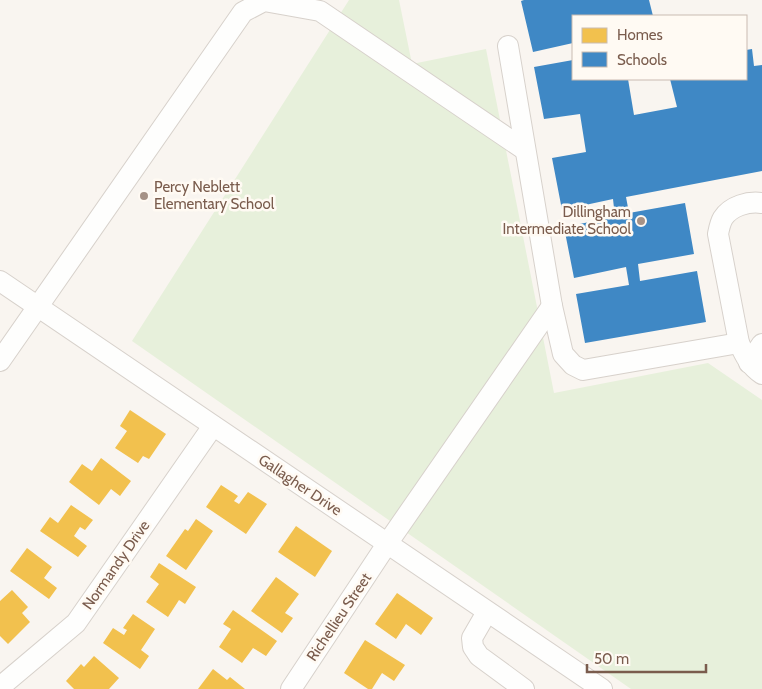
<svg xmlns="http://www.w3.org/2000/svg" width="762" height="689" font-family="Cabin,sans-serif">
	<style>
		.green { fill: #e7f0db }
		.homes { fill: #f2c14e }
		.schools { fill: #3f88c5 }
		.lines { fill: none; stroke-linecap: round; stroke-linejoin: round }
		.minor-casing { stroke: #d7d1cb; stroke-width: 22 }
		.minor { stroke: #fefefd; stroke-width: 20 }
		.poi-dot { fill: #a69286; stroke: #fffaf3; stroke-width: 2 }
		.labels { text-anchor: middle; stroke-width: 5; stroke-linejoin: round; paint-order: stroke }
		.poi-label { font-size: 15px; fill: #7a5c4d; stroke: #fffaf3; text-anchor: start }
		.street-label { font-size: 15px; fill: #7a5c4d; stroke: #fffaf3 }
	</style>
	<rect width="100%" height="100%" fill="#f9f5f0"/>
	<path class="green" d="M349 0H399L412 64 486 49 554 393 708 363 762 400V689H631L132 341Z"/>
	<g class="homes">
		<path d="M130 410 166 434 149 459 143 456 138 463 115 448 127 431 120 426Z"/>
		<path d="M101 458 131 481 120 496 111 489 99 505 69 482 82 464 92 471Z"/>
		<path d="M221 485 238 496 234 501 239 504 248 492 267 504 246 534 206 507Z"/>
		<path d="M71 505 93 520 85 530 80 527 74 536 87 546 78 557 40 531 50 517 58 523Z"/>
		<path d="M196 519 213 531 186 570 166 556 185 529 188 531Z"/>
		<path d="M296 526 332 551 315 577 278 552Z"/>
		<path d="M27 548 52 567 44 578 57 588 49 599 10 571Z"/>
		<path d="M159 563 196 587 185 604 179 600 168 617 146 602 159 584 150 577Z"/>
		<path d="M276 577 299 594 285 613 293 618 282 633 251 611Z"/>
		<path d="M12 590 28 607 22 613 30 622 8 644 0 636V601Z"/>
		<path d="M397 593 433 618 421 635 406 624 396 639 375 624Z"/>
		<path d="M233 610 277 641 266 656 253 648 242 663 219 647 231 629 223 624Z"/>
		<path d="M133 614 155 629 141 650 149 656 140 669 103 643 113 628 124 635 127 630 123 628Z"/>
		<path d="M365 640 405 665 394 681 382 673 372 689H368L344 673Z"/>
		<path d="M94 656 119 678 109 689H74L66 681 81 664 84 667Z"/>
		<path d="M213 669 227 680 230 677 245 689H198Z"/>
	</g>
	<g class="schools">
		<path d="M524 0H649L653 16H573V43L533 52 521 1Z"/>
		<path d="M752 49 754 66 762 65V171L626 197 629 213 685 203 694 254 638 264 640 281 697 271 706 322 585 343 576 294 629 285 626 267 574 278 564 227 615 217 613 199 562 210 552 158 586 152 580 114 544 119 534 67 573 60V79H628L634 115 677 107 670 79H746V50Z"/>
	</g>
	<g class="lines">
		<defs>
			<g id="minor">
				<path d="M508 46 552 306 563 354 573 365 583 370 739 343"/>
				<path d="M762 203C748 201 731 206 723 218 720 223 719 229 718 234L739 343C745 356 750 366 762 374"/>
				<path d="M0 281 602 689"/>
				<path d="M0 361 243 12 264 1 320 11 525 150"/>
				<path d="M749 363 762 344"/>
				<path d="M487 612 472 638 473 647 479 656 524 689"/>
				<path d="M0 687 76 623 213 426"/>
				<path d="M291 689 387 544 552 306"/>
			</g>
		</defs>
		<use href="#minor" class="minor-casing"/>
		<use href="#minor" class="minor"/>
	</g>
	<g class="poi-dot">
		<circle cx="144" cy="196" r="5"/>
		<circle cx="641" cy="221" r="5"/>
	</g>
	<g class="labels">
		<g class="poi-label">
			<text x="154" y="192">Percy Neblett<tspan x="154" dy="17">Elementary School</tspan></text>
			<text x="631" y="217" text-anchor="end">Dillingham<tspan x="631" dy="17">Intermediate School</tspan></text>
		</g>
		<g class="street-label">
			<text transform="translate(300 485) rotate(34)" y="5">Gallagher Drive</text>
			<text transform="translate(116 565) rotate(-55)" y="5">Normandy Drive</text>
			<text transform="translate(339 617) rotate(-56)" y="5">Richellieu Street</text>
		</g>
	</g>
	<rect x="572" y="15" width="175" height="65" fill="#fffaf3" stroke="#cabbb1"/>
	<rect x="582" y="28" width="25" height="15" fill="#f2c14e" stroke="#cabbb1"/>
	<text x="617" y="40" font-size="15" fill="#7a5c4d">Homes</text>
	<rect x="582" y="52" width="25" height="15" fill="#3f88c5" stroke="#cabbb1"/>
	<text x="617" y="65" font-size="15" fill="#7a5c4d">Schools</text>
	<path d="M587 664v8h119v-8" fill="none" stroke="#7a5c4d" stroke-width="2.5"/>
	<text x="594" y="664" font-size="15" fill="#7a5c4d" stroke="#fffaf3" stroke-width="4" paint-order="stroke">50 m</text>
</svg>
